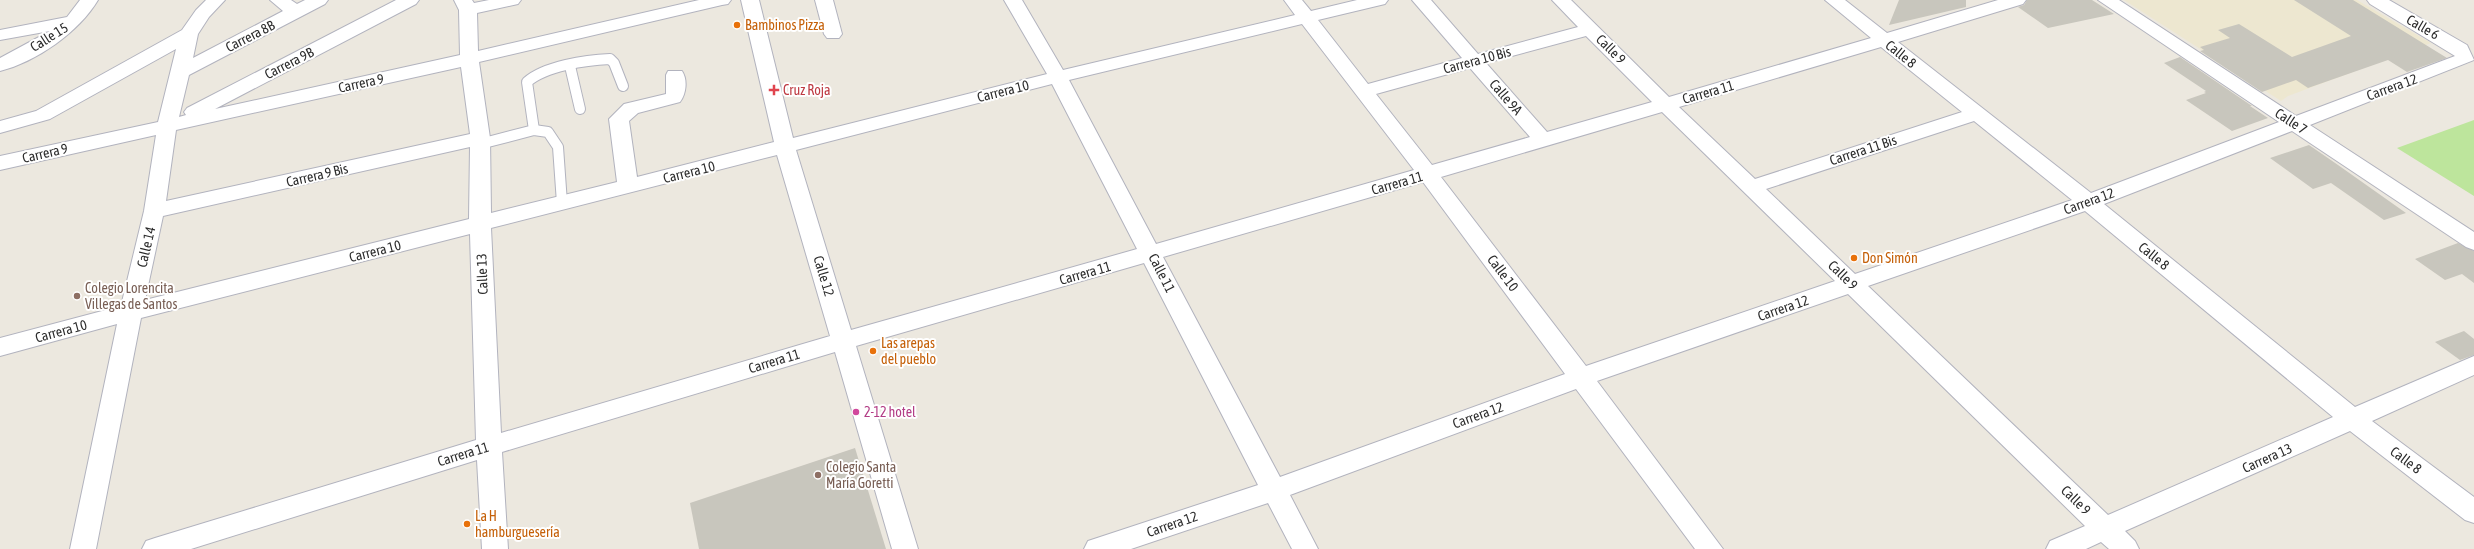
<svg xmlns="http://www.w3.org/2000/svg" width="2474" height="549" font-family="'Asap Condensed',sans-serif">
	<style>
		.education { fill: #ede7d0 }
		.pitch { fill: #bde59c }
		.building { fill: #c8c6bd }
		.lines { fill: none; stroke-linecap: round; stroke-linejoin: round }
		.lane-casing { stroke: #b2b3be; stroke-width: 12 }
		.street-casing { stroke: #b2b3be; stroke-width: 2 }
		.lane { stroke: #fff; stroke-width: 10 }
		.street { fill: #fff; fill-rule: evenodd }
		.food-dot { fill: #e8710a; stroke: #fff; stroke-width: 1.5 }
		.health-dot { fill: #e0444e; stroke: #fff; stroke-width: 1.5 }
		.education-dot { fill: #8d6e63; stroke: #fff; stroke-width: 1.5 }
		.hotel-dot { fill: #d1479c; stroke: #fff; stroke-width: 1.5 }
		.labels { text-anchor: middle; stroke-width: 4; stroke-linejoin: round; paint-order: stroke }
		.food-label { font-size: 14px; fill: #c56008; stroke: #fff; text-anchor: start }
		.street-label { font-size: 14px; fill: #2c2c2c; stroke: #fff }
		.health-label { font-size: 14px; fill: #be3a42; stroke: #fff; text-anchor: start }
		.education-label { font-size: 14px; fill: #785e54; stroke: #fff; text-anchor: start }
		.hotel-label { font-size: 14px; fill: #b23c85; stroke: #fff; text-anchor: start }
	</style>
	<rect width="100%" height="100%" fill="#ece8df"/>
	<path class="education" d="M2124 0H2357L2431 43 2288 96 2281 101Z"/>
	<path class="pitch" d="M2474 120V196L2397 148Z"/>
	<g class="building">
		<path d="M1899 0H1966V7L1889 25Z"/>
		<path d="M2027 0H2092L2114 14 2048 28 2018 7 2024 5Z"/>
		<path d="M2294 0H2353L2447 58 2407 72 2388 60 2308 88 2296 80 2262 92 2200 51 2204 50 2200 47 2230 38 2218 30 2239 24 2292 57 2351 36Z"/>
		<path d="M2180 57 2252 106H2250L2268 118 2232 131 2186 100 2206 93 2204 92 2206 91 2164 63Z"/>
		<path d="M2309 145 2338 165 2406 213 2384 220 2331 183 2313 189 2270 158Z"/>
		<path d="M2458 243 2474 251V283L2462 274 2445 280 2415 259Z"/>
		<path d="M2464 331 2474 339V355L2460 360 2435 342Z"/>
		<path d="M855 448 886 549H699L690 503Z"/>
	</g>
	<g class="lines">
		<defs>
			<g id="lane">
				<path d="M570 66 580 109"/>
				<path d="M534 130 527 82C545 66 586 60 610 59L614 63 623 86"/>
				<path d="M480 144 534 130 548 132 558 147 562 203"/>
			</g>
			<g id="street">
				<path d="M80 0H98C79 32 36 62 0 71V58L50 31 0 40V30L67 17Z"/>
				<path d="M206 0H225L209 17 198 34 193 58 283 11 270 0H291L297 4 305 0H328L325 4 189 75 179 117 186 115 184 112 187 108 396 0H419L416 4 215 109 460 55 459 10 454 0H472L474 3 489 0H521L518 4 477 13 478 51 699 0H731L728 4 722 5 479 62 490 138 491 213 617 182 609 119 624 104 666 94V75L668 71H682C688 80 686 94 680 102L638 113 629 121 637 177 774 142 741 0H759L793 138 1047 74 1004 0H1022L1063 70 1295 15 1284 0H1302L1311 11 1357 0H1388L1385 4 1318 20 1368 84 1462 58 1412 0H1431L1478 54 1578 27 1552 0H1571L1669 97 1871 38 1825 0H1845L1887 33 1998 0H2026L2023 4 1898 42 2091 193 2279 122 2098 0H2119L2296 116 2455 56 2370 4 2367 0H2389L2467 45 2474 60 2310 125 2474 232V250L2466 247 2292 131 2104 204 2355 407 2474 356V375L2372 421 2474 497V523L2465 520 2350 431 2125 531 2135 541 2139 549H2109L2101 542 2086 549H2046L2050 541 2085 526 1848 294 1597 381 1723 549H1695L1576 389 1290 495 1318 549H1292L1268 503 1131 549H1084L1088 541 1258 485 1144 263 856 346 918 549H892L835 352 502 452 508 549H482L477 460 191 549H142L146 541 155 538 476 440 470 234 141 318 96 549H70L117 324 0 356V338L121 306 144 211 156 135 0 170V156L158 122 176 49 50 119 0 133V121L36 111 182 30 196 10ZM1302 24 1414 170 1156 244 1069 80ZM1586 36 1652 102 1547 132 1486 63ZM1881 47 1962 112 1755 179 1679 107ZM461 67 470 134 166 201 176 130ZM1470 68 1530 137 1432 165 1376 94ZM1052 84 1137 249 851 330 796 150ZM1662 112 1835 281 1586 366 1441 177ZM1974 121 2072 200 1855 274 1766 189ZM470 147 469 219 145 300 163 216ZM777 155 830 336 501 433 491 228ZM1423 182 1565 374 1280 477 1163 257ZM2085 211 2333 417 2108 515 1868 286Z"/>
				<path d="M815 0H833L842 34 839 38H827L824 34Z"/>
			</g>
		</defs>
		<use href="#lane" class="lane-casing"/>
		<use href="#street" class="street-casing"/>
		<use href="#lane" class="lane"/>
		<use href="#street" class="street"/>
	</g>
	<g class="food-dot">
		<circle cx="737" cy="25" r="4"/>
		<circle cx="1854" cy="258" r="4"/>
		<circle cx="873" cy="351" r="4"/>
		<circle cx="467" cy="524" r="4"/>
	</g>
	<path class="health-dot" d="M772 84h4v4h4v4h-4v4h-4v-4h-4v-4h4z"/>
	<g class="education-dot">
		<circle cx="77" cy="296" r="4"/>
		<circle cx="818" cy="475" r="4"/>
	</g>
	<circle class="hotel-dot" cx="856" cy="412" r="4"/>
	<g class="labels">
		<g class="food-label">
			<text x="745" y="30">Bambinos Pizza</text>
			<text x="1862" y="263">Don Simón</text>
			<text x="881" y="348">Las arepas<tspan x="881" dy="16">del pueblo</tspan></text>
			<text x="475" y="521">La H<tspan x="475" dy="16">hamburguesería</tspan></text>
		</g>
		<g class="street-label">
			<text transform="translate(2423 27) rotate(30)" y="5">Calle 6</text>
			<text transform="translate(250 36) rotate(-27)" y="5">Carrera 8B</text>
			<text transform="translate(49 37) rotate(-32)" y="5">Calle 15</text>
			<text transform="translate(1611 49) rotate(45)" y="5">Calle 9</text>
			<text transform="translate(1901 54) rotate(39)" y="5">Calle 8</text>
			<text transform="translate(1477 60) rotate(-15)" y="5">Carrera 10 Bis</text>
			<text transform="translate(289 63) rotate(-27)" y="5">Carrera 9B</text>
			<text transform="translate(361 83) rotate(-12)" y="5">Carrera 9</text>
			<text transform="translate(2392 87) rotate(-20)" y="5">Carrera 12</text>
			<text transform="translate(1003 91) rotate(-14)" y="5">Carrera 10</text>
			<text transform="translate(1708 92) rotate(-16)" y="5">Carrera 11</text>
			<text transform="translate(1506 97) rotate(49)" y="5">Calle 9A</text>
			<text transform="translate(2291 121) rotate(33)" y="5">Calle 7</text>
			<text transform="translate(1863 150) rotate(-18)" y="5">Carrera 11 Bis</text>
			<text transform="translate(45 153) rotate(-13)" y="5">Carrera 9</text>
			<text transform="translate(689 172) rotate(-14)" y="5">Carrera 10</text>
			<text transform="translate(317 175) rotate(-13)" y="5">Carrera 9 Bis</text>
			<text transform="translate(1397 183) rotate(-16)" y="5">Carrera 11</text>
			<text transform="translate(2089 201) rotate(-20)" y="5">Carrera 12</text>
			<text transform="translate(146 247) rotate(-77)" y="5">Calle 14</text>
			<text transform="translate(375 251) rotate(-14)" y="5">Carrera 10</text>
			<text transform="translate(2154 256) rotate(39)" y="5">Calle 8</text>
			<text transform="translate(1085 273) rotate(-16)" y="5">Carrera 11</text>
			<text transform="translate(1162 273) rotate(63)" y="5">Calle 11</text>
			<text transform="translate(1503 273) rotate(53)" y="5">Calle 10</text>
			<text transform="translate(482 274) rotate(-92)" y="5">Calle 13</text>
			<text transform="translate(1843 275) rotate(44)" y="5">Calle 9</text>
			<text transform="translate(824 276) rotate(73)" y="5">Calle 12</text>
			<text transform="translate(1783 308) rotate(-19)" y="5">Carrera 12</text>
			<text transform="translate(61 331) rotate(-15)" y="5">Carrera 10</text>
			<text transform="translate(774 361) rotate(-17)" y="5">Carrera 11</text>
			<text transform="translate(1478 415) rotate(-20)" y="5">Carrera 12</text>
			<text transform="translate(463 454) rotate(-17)" y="5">Carrera 11</text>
			<text transform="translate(2267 458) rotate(-24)" y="5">Carrera 13</text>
			<text transform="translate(2406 460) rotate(37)" y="5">Calle 8</text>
			<text transform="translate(2076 500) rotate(44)" y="5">Calle 9</text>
			<text transform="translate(1172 524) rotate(-19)" y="5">Carrera 12</text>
		</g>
		<g class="health-label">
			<text x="783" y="95">Cruz Roja</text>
		</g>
		<g class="education-label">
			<text x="85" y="293">Colegio Lorencita<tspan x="85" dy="16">Villegas de Santos</tspan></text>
			<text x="826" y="472">Colegio Santa<tspan x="826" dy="16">María Goretti</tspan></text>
		</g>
		<g class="hotel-label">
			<text x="864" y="417">2-12 hotel</text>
		</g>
	</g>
</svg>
